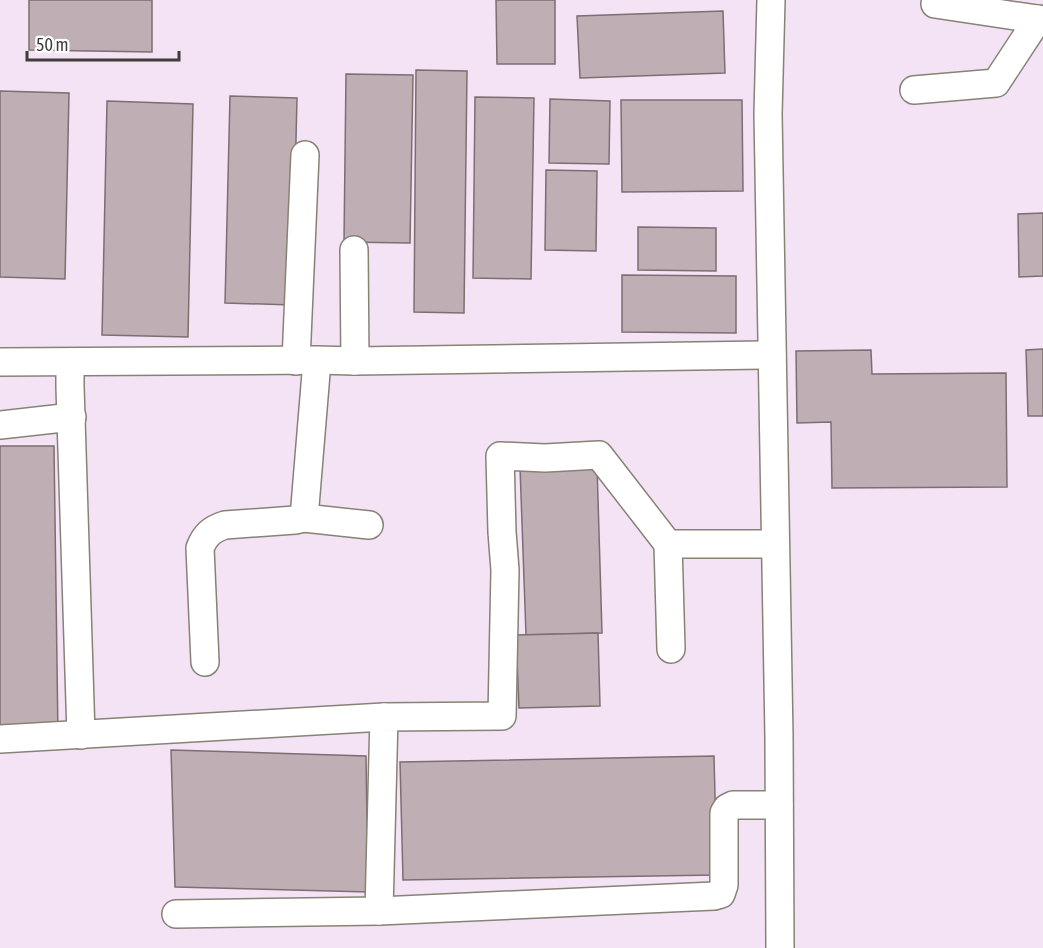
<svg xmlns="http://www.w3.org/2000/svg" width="1043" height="948" font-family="'Asap Condensed',sans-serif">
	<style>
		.industrial { fill: #f3e3f5 }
		.building { fill: #bfaeb3; stroke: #7d6e72; stroke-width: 1.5 }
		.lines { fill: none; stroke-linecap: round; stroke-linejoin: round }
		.minor-casing { stroke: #868375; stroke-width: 30 }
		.minor { stroke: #fff; stroke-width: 27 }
	</style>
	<rect width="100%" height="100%" fill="#f7f4e4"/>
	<rect class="industrial" x="0" y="0" width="1043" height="948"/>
	<g class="building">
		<path d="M29 0H152V52L29 50Z"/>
		<path d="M496 0H555V64H497Z"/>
		<path d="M723 11 725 73 580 78 577 16Z"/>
		<path d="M416 70 467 71 464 313 414 312Z"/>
		<path d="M346 74 413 75 410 243 344 242Z"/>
		<path d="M0 91 69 93 65 279 0 277Z"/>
		<path d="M230 96 297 98 292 305 225 303Z"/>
		<path d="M475 97 534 98 531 279 473 278Z"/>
		<path d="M550 99 610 101 609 164 549 163Z"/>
		<path d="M621 100H742L743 191 622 192Z"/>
		<path d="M107 101 193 104 188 337 102 335Z"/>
		<path d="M546 170 597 171 596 251 545 250Z"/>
		<path d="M1043 213V276L1019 277 1018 214Z"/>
		<path d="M638 227 716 228V271L638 270Z"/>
		<path d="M622 275 736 276V333L622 332Z"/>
		<path d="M1043 349V416H1028L1026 350Z"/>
		<path d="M871 350 872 374 1006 373 1007 487 832 488 831 422 797 423 796 351Z"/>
		<path d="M0 446H54L58 735H0Z"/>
		<path d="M597 465 602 633 526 635 520 467Z"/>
		<path d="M598 633 600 706 519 708 516 635Z"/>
		<path d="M171 750 366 756 368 892 175 887Z"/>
		<path d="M714 756 717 875 403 880 400 762Z"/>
	</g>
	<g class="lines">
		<defs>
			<g id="minor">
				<path d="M771 0 768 114 779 737 780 948"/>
				<path d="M935 4 1043 20"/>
				<path d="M914 90 996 83 1038 19"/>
				<path d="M354 250 355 361"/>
				<path d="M296 361 305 155"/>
				<path d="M317 361 304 518 369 525"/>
				<path d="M0 362 316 360 355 361 772 355"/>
				<path d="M70 362V387L81 735"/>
				<path d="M0 425 72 417"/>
				<path d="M668 544 671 649"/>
				<path d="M205 662 200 548C205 535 212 529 225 525L295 520 304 518"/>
				<path d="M0 739 384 717"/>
				<path d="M379 911 384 717 502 716 505 570 502 532 500 456 545 458 599 455 668 544H775"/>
				<path d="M176 914 379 911 714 896 721 894 724 885V813L727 808 733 805H779"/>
			</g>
		</defs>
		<use href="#minor" class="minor-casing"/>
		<use href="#minor" class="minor"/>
	</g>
	<path d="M27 51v9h152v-9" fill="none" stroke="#3f3d37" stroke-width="3"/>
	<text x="36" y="51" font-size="18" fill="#3f3d37" stroke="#ffffff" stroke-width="4.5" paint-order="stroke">50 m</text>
</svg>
